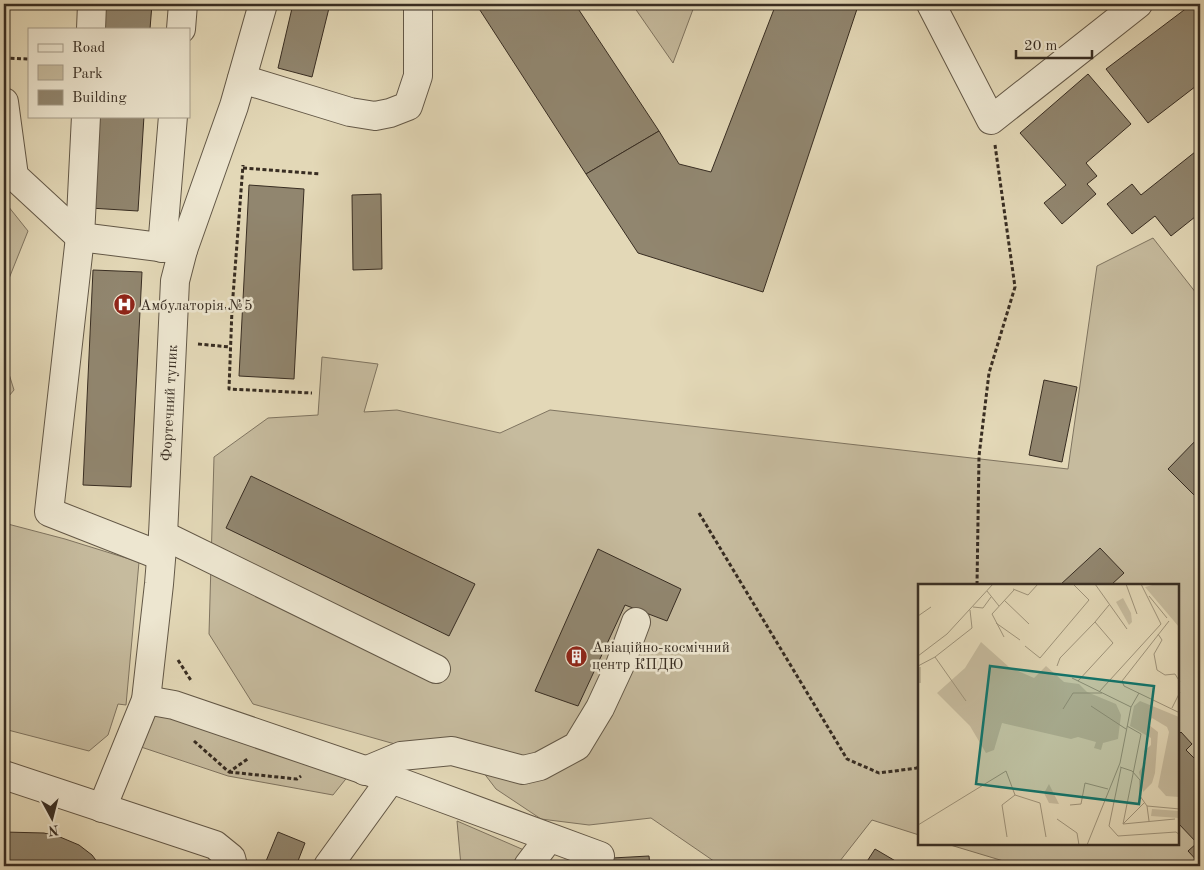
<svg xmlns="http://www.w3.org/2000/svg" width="1204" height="870" font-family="'Old Standard TT',serif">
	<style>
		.green { fill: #c6bb9e; stroke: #7f7460 }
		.building { fill: #91866f; stroke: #382d22 }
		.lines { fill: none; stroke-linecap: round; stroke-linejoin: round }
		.minor-casing { stroke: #635847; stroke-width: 30 }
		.path { stroke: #382d22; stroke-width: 3; stroke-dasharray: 4 2.5; stroke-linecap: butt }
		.minor { stroke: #ede6d0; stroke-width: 28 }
		.labels { text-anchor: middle; stroke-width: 5; stroke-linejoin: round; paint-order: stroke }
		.poi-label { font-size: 15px; fill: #382d22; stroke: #ede6d0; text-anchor: start }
		.street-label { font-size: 15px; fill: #382d22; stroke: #ede6d0 }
		.inset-road { fill: none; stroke: #9f947b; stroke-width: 1 }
		.view { fill: #0f766e; fill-opacity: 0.15; stroke: #0f766e; stroke-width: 2.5 }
		.inset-edge { fill: none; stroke: #382d22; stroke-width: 2.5 }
	</style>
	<rect width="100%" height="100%" fill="#e3d8b7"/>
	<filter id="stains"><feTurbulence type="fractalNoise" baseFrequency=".004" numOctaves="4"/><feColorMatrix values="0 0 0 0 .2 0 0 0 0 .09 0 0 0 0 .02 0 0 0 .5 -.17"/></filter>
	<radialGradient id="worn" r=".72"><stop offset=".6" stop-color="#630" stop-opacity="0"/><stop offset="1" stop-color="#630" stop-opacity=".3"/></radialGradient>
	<g class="green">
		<path d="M632 4H695L673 63Z"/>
		<path d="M4 201 28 231 4 291Z"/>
		<path d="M1153 238 1200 298V866H1020L947 844H1178V585H919V835L872 820 836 866H721L651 818 589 825 541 819 496 789 480 768 253 704 209 634 214 457 268 418 318 415 322 357 378 364 364 412 397 410 500 433 550 410 1068 469 1097 266Z"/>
		<path d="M4 358 14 390 4 402Z"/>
		<path d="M4 523 65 539 139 562 126 705 118 704 108 735 89 751 4 729Z"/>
		<path d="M146 706 353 770 333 795 228 776 135 745Z"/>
		<path d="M457 821 524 850 513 866H461Z"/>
	</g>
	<g class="building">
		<path d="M103 4H152L150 29H102Z"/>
		<path d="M293 4H330L312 77 278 68Z"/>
		<path d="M476 4H575L659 131 586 174Z"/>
		<path d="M776 4H838L857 9 763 292 638 253 586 174 659 131 679 164 711 172Z"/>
		<path d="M1192 4H1200V83L1148 123 1106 69Z"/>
		<path d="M1088 74 1131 124 1086 163 1097 176 1087 184 1096 194 1062 224 1044 203 1066 185 1020 133Z"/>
		<path d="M96 116H144L138 211 90 208Z"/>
		<path d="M1200 148V213L1171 236 1155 216 1132 234 1107 204 1132 184 1141 195Z"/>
		<path d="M249 185 304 189 294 379 239 376Z"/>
		<path d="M381 194 382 269 353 270 352 195Z"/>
		<path d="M93 270 142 272 131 487 83 485Z"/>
		<path d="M1044 380 1077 387 1062 462 1029 455Z"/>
		<path d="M1200 436V501L1168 469Z"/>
		<path d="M251 476 475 584 449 636 226 528Z"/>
		<path d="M1100 548 1124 573 1111 585H1060Z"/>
		<path d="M598 549 681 589 667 621 625 605 578 706 535 691Z"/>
		<path d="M1181 732 1192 744 1186 750 1200 764V864L1188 851 1197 843 1178 823V735Z"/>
		<path d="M4 832 44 833 60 837 79 845 92 855 98 863 107 866H4Z"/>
		<path d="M278 832 305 843 296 866H264Z"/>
		<path d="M875 849 904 866H864Z"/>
		<path d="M649 856 650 866H606L612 858Z"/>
	</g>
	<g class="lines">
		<defs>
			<g id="minor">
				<path d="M931 4 991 120 1138 4"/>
				<path d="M91 29 92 4"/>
				<path d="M181 29 183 4"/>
				<path d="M242 79 350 112 375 116 390 113 408 106 418 76V4"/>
				<path d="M4 102 14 176 80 237 183 250"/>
				<path d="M86 116 80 237 49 512 161 556"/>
				<path d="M162 248 173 116"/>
				<path d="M163 535 436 669"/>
				<path d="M146 700 174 705 391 779 600 856"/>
				<path d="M365 771 401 756 452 751 523 770 540 766 577 746 600 708 620 665 636 622"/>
				<path d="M4 775 215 845 231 858 233 866"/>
				<path d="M102 808 146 700 159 584 163 535 175 281 183 250 234 106 263 4"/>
				<path d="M328 866 391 779"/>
				<path d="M528 866 549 838"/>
			</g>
		</defs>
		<use href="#minor" class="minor-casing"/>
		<g class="path">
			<path d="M4 58 29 59"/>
			<path d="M243 168 320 174"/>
			<path d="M199 307 232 309 229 389 312 393"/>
			<path d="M232 309 243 165"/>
			<path d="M198 344 230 347"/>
			<path d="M699 513 847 759 879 773 917 768 919 766"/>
			<path d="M977 585 979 456 989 373 1015 287 995 145"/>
			<path d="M178 660 192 682"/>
			<path d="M194 741 229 772 249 758"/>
			<path d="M229 772 297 779 301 776"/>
		</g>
		<use href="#minor" class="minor"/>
	</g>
	<defs>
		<symbol id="hospital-disc" viewBox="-11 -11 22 22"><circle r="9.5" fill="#8f2418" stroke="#ede6d0"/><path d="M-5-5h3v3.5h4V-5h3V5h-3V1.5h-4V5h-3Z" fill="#fff"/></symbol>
		<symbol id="building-disc" viewBox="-11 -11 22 22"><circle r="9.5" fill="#8f2418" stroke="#ede6d0"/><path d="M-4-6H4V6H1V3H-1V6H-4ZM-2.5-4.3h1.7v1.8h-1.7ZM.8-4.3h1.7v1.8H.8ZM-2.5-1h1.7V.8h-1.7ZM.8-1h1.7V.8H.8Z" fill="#fff"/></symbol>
	</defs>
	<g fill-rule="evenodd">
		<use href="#hospital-disc" x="112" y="292" width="25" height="25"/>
		<use href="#building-disc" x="564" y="644" width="25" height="25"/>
	</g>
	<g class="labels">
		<g class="poi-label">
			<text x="140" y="310">Амбулаторія №5</text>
			<text x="592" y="652">Авіаційно-космічний<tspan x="592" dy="17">центр КПДЮ</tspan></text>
		</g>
		<g class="street-label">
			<text transform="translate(169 403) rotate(-87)" y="5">Фортечний тупик</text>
		</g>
	</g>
	<g transform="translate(918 584)">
		<rect width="261" height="261" fill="#e3d8b7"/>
		<path d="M238 0H261V43L227 3ZM205 14 213 29 214 38 211 41 198 18ZM63 58 91 83 116 94 128 82 146 98 161 100 169 108 198 120 203 131 200 155 185 159 183 166 176 164 178 158 160 153 153 155 84 139 76 166 68 169 52 142 19 109 47 84ZM222 117 261 133V213L248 212 240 203 251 148 249 143 234 134 231 141 240 148 237 189 234 199 225 208 221 188 228 177 226 167 233 161V154L212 142 216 122ZM131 200 141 220 131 219 126 209ZM234 225 261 227V234L233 232Z" fill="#c6bb9e"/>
		<path class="inset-road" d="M177 0 209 45M208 0 219 30M95 5 110 11 120 0M69 7 81 22M231 12 249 34M86 16 111 40M55 23 65 24 73 13M0 32 13 23M251 37 204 97 206 102 262 129M78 39 102 56M240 50 244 56 236 70 239 86 247 91 257 90 262 98M86 53 74 30 96 6M107 62 122 74 171 16 155 0M0 72 29 50 75 0M17 73 54 44 52 26M0 82 17 73 48 117M139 82 142 74 177 38M154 94 213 123M160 97 195 59 177 38 191 21M2 99V83M181 108 243 40 223 0M173 122 208 145M254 124 262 108M145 125 155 109H184M209 142 223 150 205 240 257 235M202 183 214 187 222 196V212L229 222 262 225M203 184 191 242 200 252 258 248 262 251M152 221 163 220 167 199 190 205M229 222 231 237M139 235 159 249 161 261M205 240 226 219M0 241 88 187 97 211M89 253 84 221 97 211 122 219 128 253M169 261 202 179 213 123 221 109"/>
		<path class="view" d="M72 82 236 102 221 220 58 200Z"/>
		<rect width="261" height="261" class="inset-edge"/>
	</g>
	<rect width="1204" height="870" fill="none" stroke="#e3d8b7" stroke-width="20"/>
	<rect x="5" y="5" width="1194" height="860" fill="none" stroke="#382d22" stroke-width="2.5"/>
	<rect x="10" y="10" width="1184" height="850" fill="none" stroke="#382d22"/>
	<rect x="28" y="28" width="162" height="90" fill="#ede6d0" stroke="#a59c8a"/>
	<rect x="38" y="44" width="25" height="8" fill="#ede6d0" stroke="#a59c8a"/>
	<text x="72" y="52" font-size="15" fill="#382d22">Road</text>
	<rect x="38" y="65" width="25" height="15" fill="#c6bb9e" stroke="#a59c8a"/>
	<text x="72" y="78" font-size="15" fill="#382d22">Park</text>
	<rect x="38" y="90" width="25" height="15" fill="#91866f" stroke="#a59c8a"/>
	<text x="72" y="102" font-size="15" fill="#382d22">Building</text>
	<g transform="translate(52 818) rotate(173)" stroke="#ede6d0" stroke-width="4" paint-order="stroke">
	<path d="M0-4L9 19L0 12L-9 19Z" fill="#382d22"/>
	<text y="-8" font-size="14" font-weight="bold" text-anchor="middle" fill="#382d22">N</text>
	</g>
	<path d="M1016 50v8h76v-8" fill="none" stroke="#382d22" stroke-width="2.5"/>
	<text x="1024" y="50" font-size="15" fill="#382d22" stroke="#ede6d0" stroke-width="4" paint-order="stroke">20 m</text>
	<rect width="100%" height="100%" filter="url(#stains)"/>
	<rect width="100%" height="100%" fill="url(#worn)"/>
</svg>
